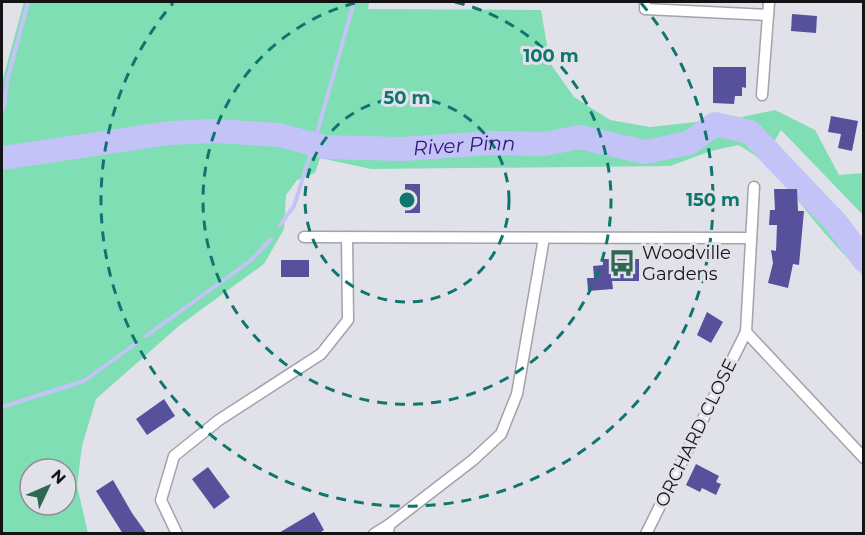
<svg xmlns="http://www.w3.org/2000/svg" width="865" height="535" font-family="Montserrat,sans-serif">
	<style>
		.green { fill: #80deb4; fill-rule: evenodd }
		.lines { fill: none; stroke-linecap: round; stroke-linejoin: round }
		.stream { stroke: #c4c3f7; stroke-width: 4 }
		.river { stroke: #c4c3f7; stroke-width: 24 }
		.building { fill: #57519c }
		.minor-casing { stroke: #a2a2aa; stroke-width: 13 }
		.minor { stroke: #fff; stroke-width: 10 }
		.ring { fill: none; stroke: #0f766e; stroke-width: 3; stroke-dasharray: 10 8 }
		.labels { text-anchor: middle; stroke-width: 6; stroke-linejoin: round; paint-order: stroke }
		.poi-label { font-size: 18px; fill: #131316; stroke: #e1e1ea; text-anchor: start }
		.street-label { font-size: 18px; fill: #131316; stroke: #e1e1ea }
		.water-label { font-size: 20px; font-style: italic; fill: #2f1877; stroke: #e1e1ea }
		.centre { fill: #0f766e; stroke: #e1e1ea; stroke-width: 3 }
		.ring-label { font-size: 18px; text-anchor: middle; font-weight: bold; fill: #0f766e; stroke: #e1e1ea; stroke-width: 6; stroke-linejoin: round; paint-order: stroke }
	</style>
	<rect width="100%" height="100%" fill="#e1e1ea"/>
	<path class="green" d="M24 2H369L368 9 541 10 550 63 574 97 610 120 650 127 742 117 775 110 815 130 839 175 863 173V215L781 130 774 142 846 216 863 240V275C848 258 831 241 816 223 792 193 773 163 738 145L711 151 670 166 371 169 320 158 315 173 297 180 286 195 284 229 264 264 180 325 96 399 82 446 77 486 88 533 2 534V82ZM30 469H66V505H30Z"/>
	<g class="lines">
		<g class="stream">
			<path d="M2 110 4 108 7 81 28 2"/>
			<path d="M280 225 294 206 317 133 354 2"/>
			<path d="M146 336 250 261 271 239"/>
			<path d="M2 407 84 381 135 344"/>
		</g>
		<path class="river" id="s1" d="M2 158 170 133 215 131 279 135 324 147 403 149 491 143 545 144 579 137 645 152 689 143 715 124 750 132 837 224 864 260"/>
	</g>
	<g class="building">
		<path d="M792 14 817 16 816 33 791 31Z"/>
		<path d="M713 67H746V88L742 87V96H735L734 104 713 103Z"/>
		<path d="M831 116 858 121 852 151 838 148 841 134 828 132Z"/>
		<rect x="405" y="184" width="15" height="29"/>
		<path d="M774 189H797L798 211H804L799 265 793 264 788 288 768 283 773 263 771 250 776 251 777 225H769L770 210H775Z"/>
		<path d="M603 259H639V281H612L613 289 588 291 587 278H594L593 266 603 265Z"/>
		<rect x="281" y="260" width="28" height="17"/>
		<path d="M707 312 723 322 711 343 697 335Z"/>
		<path d="M164 399 175 416 147 435 136 419Z"/>
		<path d="M696 464 719 476 716 482 721 484 716 495 702 488 700 492 686 485Z"/>
		<path d="M208 467 230 497 214 509 192 479Z"/>
		<path d="M113 480 132 513 147 534H123L96 491Z"/>
		<path d="M314 512 324 530 318 534H277Z"/>
	</g>
	<g class="lines">
		<defs>
			<g id="minor">
				<path d="M645 2V9L768 15"/>
				<path d="M762 95 769 2"/>
				<path d="M754 187 746 332 864 458"/>
				<path d="M304 237 751 238"/>
				<path d="M177 534 161 500 174 456 219 420 321 354 348 320 347 237"/>
				<path d="M374 534 390 524"/>
				<path d="M387 534 390 524 473 460 501 434 517 394 544 238"/>
				<path d="M646 534 746 332"/>
			</g>
		</defs>
		<use href="#minor" class="minor-casing"/>
		<use href="#minor" class="minor"/>
	</g>
	<g class="ring">
		<circle cx="407" cy="200" r="102"/>
		<path d="M455 2A204 204 0 1 1 359 2"/>
		<path d="M641 3A306 306 0 1 1 173 3"/>
	</g>
	<defs>
		<symbol id="bus-bare" viewBox="-9 -9 18 18"><path d="M-5-6H5V4H4V6H2V4H-2V6H-4V4H-5ZM-3.5-4V0h7V-4ZM-3.5 1.2v1.5H-2V1.2ZM2 1.2v1.5H3.5V1.2Z" fill="#2f6750" stroke="#e1e1ea" stroke-width="2.5" paint-order="stroke"/></symbol>
	</defs>
	<g fill-rule="evenodd">
		<use href="#bus-bare" x="603" y="244" width="38" height="38"/>
	</g>
	<g class="labels">
		<g class="poi-label">
			<text x="642" y="259">Woodville<tspan x="642" dy="21">Gardens</tspan></text>
		</g>
		<g class="street-label">
			<text transform="translate(696 433) rotate(-64)" y="6">ORCHARD CLOSE</text>
		</g>
		<g class="water-label">
			<text dy="7" stroke="none"><textPath href="#s1" startOffset="466">River Pinn</textPath></text>
		</g>
	</g>
	<circle cx="407" cy="200" r="9" class="centre"/>
	<g class="ring-label">
		<text x="551" y="62">100 m</text>
		<text x="407" y="104">50 m</text>
		<text x="713" y="206">150 m</text>
	</g>
	<rect width="865" height="535" fill="none" stroke="#131316" stroke-width="6"/>
	<g transform="translate(48 487) rotate(46)"><circle r="28" fill="#e1e1ea" stroke="#8f8f95" stroke-width="1.5"/>
	<path d="M0-4.5L10 22L0 15L-10 22Z" fill="#2f6750"/>
	<text y="-9" font-size="16" font-weight="bold" text-anchor="middle" fill="#131316">N</text>
	</g>
</svg>
